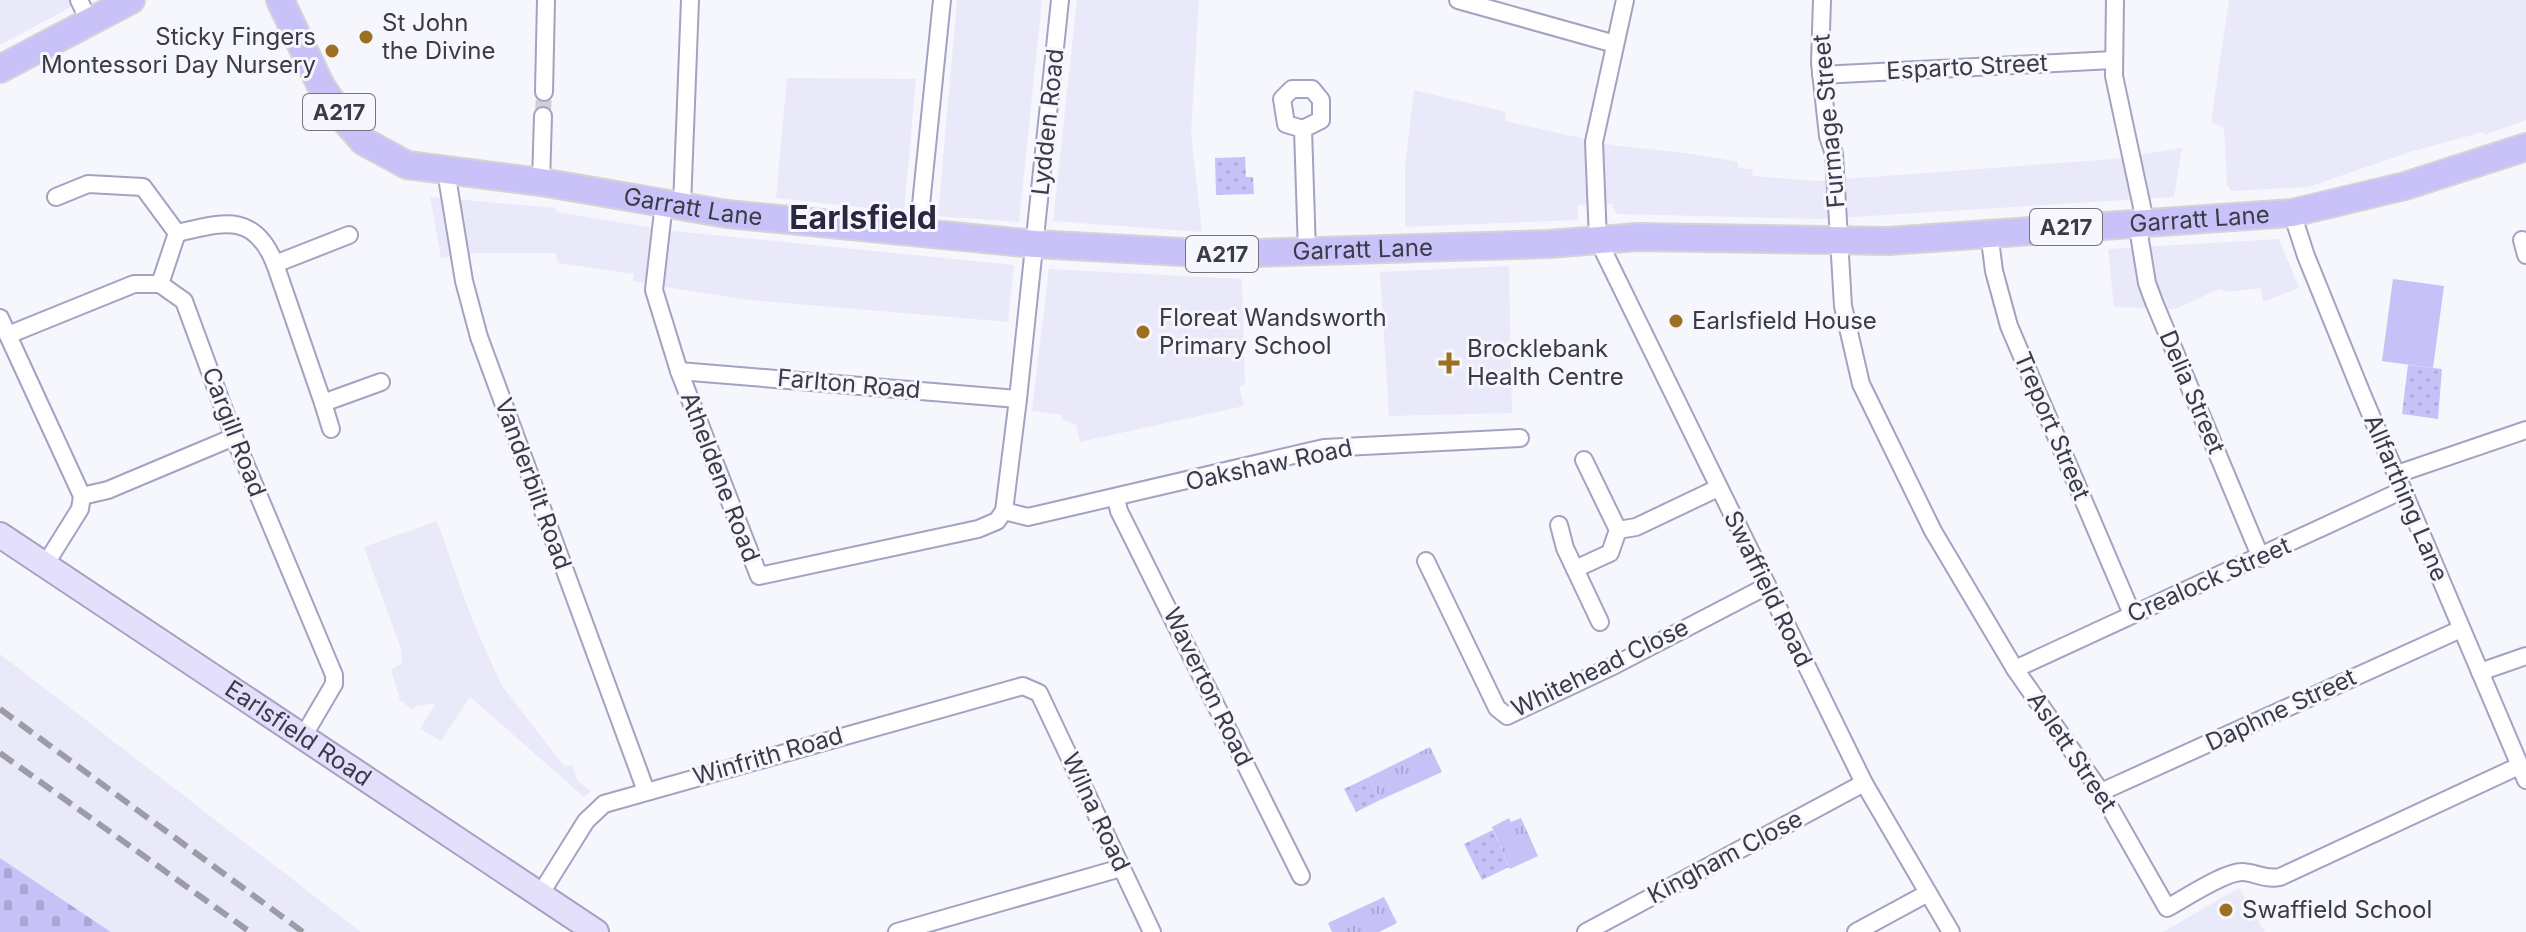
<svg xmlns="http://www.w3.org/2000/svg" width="2526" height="932" font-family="Inter,sans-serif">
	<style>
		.built { fill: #eae9fa }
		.grass { fill: url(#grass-tufts) }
		.cemetery { fill: url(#cemetery-stones) }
		.park { fill: url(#park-dots) }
		.pitch { fill: #c6c2f7 }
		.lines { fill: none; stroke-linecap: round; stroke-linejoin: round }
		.minor-tunnel { stroke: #d1d0d9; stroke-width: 16; stroke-dasharray: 16 8; stroke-linecap: butt }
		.minor-casing { stroke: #a4a2c2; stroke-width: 20 }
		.secondary-casing { stroke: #a4a2c2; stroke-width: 28 }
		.primary-casing { stroke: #d4d4d7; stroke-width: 30 }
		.minor { stroke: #fff; stroke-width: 16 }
		.secondary { stroke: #e4e0fc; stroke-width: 24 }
		.primary { stroke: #c8c2f9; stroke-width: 26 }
		.rail { stroke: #9c9ca6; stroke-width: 6; stroke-dasharray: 16 8; stroke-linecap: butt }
		.poi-dot { fill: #9c7020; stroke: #f6f6fd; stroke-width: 3 }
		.labels { text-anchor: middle; stroke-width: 6; stroke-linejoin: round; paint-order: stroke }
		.shield { fill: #f6f6fd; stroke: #73727e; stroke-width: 2 }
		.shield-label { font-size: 22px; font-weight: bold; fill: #3b3a48 }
		.poi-label { font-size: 24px; fill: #3b3a48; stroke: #f6f6fd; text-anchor: start }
		.street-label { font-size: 24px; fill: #3b3a48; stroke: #f6f6fd }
		.district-label { font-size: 32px; font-weight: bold; fill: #2a2741; stroke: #f6f6fd }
	</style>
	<defs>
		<pattern id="grass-tufts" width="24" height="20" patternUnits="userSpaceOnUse" patternTransform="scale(2)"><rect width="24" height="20" fill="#c6c2f7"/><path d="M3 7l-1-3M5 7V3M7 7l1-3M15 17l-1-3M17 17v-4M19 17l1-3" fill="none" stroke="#aba7d5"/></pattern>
		<pattern id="cemetery-stones" width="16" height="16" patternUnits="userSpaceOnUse" patternTransform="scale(2)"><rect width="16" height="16" fill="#c6c2f7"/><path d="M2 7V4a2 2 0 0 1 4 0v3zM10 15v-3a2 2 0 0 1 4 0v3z" fill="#aba7d5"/></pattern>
		<pattern id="park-dots" width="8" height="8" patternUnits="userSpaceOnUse" patternTransform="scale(2)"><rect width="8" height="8" fill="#c6c2f7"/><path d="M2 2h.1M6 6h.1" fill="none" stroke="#aba7d5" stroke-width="1.8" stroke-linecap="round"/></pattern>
	</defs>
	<rect width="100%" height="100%" fill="#f6f6fd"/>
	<g class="built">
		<path d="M0 0H84L0 45Z"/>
		<path d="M957 0H1042L1019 222 938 216Z"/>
		<path d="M1077 0H1199L1191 133 1202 232 1053 221Z"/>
		<path d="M2229 0H2526V120L2484 135 2483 132 2410 152 2308 187 2232 191 2227 185 2224 128 2211 122Z"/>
		<path d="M787 78 916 79 904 212 776 198Z"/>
		<path d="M1414 90 1506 112 1505 121 1612 145 1693 154 1738 162V168L1752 169 1753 176 1816 181 2114 159 2182 148 2174 197 1821 219 1616 214 1612 204 1578 205V220L1405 227V167Z"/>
		<path d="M430 197 555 208 556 212 673 231 1014 265 1008 322 750 300 671 288 633 281 634 274 558 263 555 253H476L441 258Z"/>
		<path d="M2279 239 2299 288 2263 302 2261 288 2227 292 2219 289 2175 309 2114 307 2108 249Z"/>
		<path d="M1509 266 1512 413 1389 416 1380 272Z"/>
		<path d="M1049 269 1242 279 1245 384 1239 386 1244 406 1080 442 1076 424 1062 420V415L1032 411Z"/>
		<path d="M437 521 473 622 502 686 565 767 572 765 578 781 591 791 584 797 470 697 441 741 420 729 436 703 416 706 413 710 400 700 391 670 402 663 401 649 364 547Z"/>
		<path d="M0 654 361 932H111L0 858Z"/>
		<path d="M2239 888 2265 932H2163Z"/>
	</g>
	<g class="grass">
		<path d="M1430 747 1442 772 1380 800 1369 777Z"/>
		<path d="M1509 818 1511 822 1521 818 1538 856 1510 869 1492 827Z"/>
		<path d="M1384 897 1397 923 1379 932H1332L1328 923Z"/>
	</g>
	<path class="cemetery" d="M0 858 111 932H0Z"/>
	<g class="park">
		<path d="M1245 157 1246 177H1253L1254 194 1216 195 1215 158Z"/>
		<path d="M2408 365 2442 369 2438 419 2402 414Z"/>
		<path d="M1369 777 1380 800 1356 812 1344 789Z"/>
		<path d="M1493 830 1509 867 1482 880 1464 844Z"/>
	</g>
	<path class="pitch" d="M2393 279 2444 286 2433 368 2382 361Z"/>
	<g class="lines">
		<path class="minor-tunnel" d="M543 116 544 92"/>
		<defs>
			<g id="minor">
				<path d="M79 0 89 21"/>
				<path d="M1458 0 1615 44"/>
				<path d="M1625 0 1594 142 1598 240 1864 783 1951 932"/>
				<path d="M1822 0 1820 63 1828 136 1834 154 1843 306 1861 384 1933 531 2015 669 2101 792 2167 908C2184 899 2225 871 2243 872 2257 873 2265 880 2280 877L2519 766"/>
				<path d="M2115 0 2114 76 2145 221"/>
				<path d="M1821 75 2113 60"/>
				<path d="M544 92 546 0"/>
				<path d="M1303 129 1286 124 1282 99 1292 89H1312L1321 100V120L1303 129 1307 252"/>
				<path d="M446 171 464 281 479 337 646 791"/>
				<path d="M541 182 543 116"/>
				<path d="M56 197 88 184 143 187 177 233C222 223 254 211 275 264L349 235"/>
				<path d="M664 203 654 290 679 371 759 576 978 529 997 521 1004 511 1028 517 1324 448 1520 438"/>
				<path d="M682 206 690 0"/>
				<path d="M2292 213 2306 256 2362 394 2526 780"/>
				<path d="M2137 222 2147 283 2154 302 2261 558"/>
				<path d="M1989 232 1994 271 2009 326 2132 614"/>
				<path d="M918 234 942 0"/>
				<path d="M2522 240 2526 255"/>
				<path d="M275 264 323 403 381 382"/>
				<path d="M160 284 177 233"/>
				<path d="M0 318 82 496 80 509 45 565"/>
				<path d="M8 335 134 284H160L184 301 234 437 334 675V684L304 735"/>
				<path d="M679 371 1018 399 1060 0"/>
				<path d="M323 403 331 429"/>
				<path d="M1584 460 1618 530"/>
				<path d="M2397 474 2526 430"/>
				<path d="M82 496 108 490 234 437"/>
				<path d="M1116 498 1119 511 1301 876"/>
				<path d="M1004 511 1018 399"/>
				<path d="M1559 525 1565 548 1600 622"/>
				<path d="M1426 561 1497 708 1507 716 1615 665 1767 586"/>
				<path d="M1575 569 1610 553 1618 530 1636 527 1718 488"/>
				<path d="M2015 669 2403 490"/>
				<path d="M2480 672 2526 656"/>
				<path d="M2101 792 2461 629"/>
				<path d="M541 893 586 821 604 804 1023 686 1039 693 1152 932"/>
				<path d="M897 932 1121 868"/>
				<path d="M1586 932 1864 783"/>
				<path d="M1856 932 1928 893"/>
			</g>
			<g id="secondary">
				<path id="s1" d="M0 535 596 932"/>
			</g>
			<g id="primary">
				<path id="s2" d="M280 0 321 86 343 118 363 141 407 165 541 182 727 214 1035 244 1219 254 1548 244 1638 237 1888 241 2292 213 2405 186 2526 147"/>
				<path d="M0 69 131 0"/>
			</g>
		</defs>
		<use href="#minor" class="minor-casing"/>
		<use href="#secondary" class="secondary-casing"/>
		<use href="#primary" class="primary-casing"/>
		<use href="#minor" class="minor"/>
		<use href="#secondary" class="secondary"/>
		<use href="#primary" class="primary"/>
		<g class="rail">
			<path d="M0 709 303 932"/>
			<path d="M0 753 250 932"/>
		</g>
	</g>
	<g class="poi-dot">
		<circle cx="366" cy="37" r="8"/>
		<circle cx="332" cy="51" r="8"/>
		<circle cx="1676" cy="321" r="8"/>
		<circle cx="1143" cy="332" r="8"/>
		<path d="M1445 351h8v8h8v8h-8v8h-8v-8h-8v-8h8z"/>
		<circle cx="2226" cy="910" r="8"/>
	</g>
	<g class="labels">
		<g class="shield">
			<rect x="303" y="94" width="72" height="36" rx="6"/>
			<rect x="2030" y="209" width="72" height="36" rx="6"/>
			<rect x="1186" y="236" width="72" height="36" rx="6"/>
		</g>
		<g class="shield-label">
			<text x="339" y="120">A217</text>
			<text x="2066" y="235">A217</text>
			<text x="1222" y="262">A217</text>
		</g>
		<g class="poi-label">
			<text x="382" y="31">St John<tspan x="382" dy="28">the Divine</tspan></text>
			<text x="316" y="45" text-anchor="end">Sticky Fingers<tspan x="316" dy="28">Montessori Day Nursery</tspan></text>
			<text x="1159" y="326">Floreat Wandsworth<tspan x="1159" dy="28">Primary School</tspan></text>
			<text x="1692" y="329">Earlsfield House</text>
			<text x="1467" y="357">Brocklebank<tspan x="1467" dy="28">Health Centre</tspan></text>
			<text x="2242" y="918">Swaffield School</text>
		</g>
		<g class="street-label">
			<text transform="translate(1967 67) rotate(-3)" y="8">Esparto Street</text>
			<text transform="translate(1829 121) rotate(-95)" y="8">Furmage Street</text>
			<text transform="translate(1048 122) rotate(-84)" y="8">Lydden Road</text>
			<text dy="8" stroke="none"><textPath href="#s2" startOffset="504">Garratt Lane</textPath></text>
			<text dy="8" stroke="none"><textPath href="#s2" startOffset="2014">Garratt Lane</textPath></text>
			<text dy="8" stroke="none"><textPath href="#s2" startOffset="1176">Garratt Lane</textPath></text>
			<text transform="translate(849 384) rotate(5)" y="8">Farlton Road</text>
			<text transform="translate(2192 392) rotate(67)" y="8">Delia Street</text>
			<text transform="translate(2052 426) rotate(67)" y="8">Treport Street</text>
			<text transform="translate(234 432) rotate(69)" y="8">Cargill Road</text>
			<text transform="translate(1269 465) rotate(-12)" y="8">Oakshaw Road</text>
			<text transform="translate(720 477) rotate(69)" y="8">Atheldene Road</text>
			<text transform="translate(533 484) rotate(70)" y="8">Vanderbilt Road</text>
			<text transform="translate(2406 498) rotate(67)" y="8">Allfarthing Lane</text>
			<text transform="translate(2209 580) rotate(-24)" y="8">Crealock Street</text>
			<text transform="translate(1768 589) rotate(64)" y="8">Swaffield Road</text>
			<text transform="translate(1600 668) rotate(-26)" y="8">Whitehead Close</text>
			<text transform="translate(1208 687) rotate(64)" y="8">Waverton Road</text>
			<text transform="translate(2281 710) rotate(-25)" y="8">Daphne Street</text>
			<text dy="8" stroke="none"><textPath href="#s1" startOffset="358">Earlsfield Road</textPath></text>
			<text transform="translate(2072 752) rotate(56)" y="8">Aslett Street</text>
			<text transform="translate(768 756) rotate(-16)" y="8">Winfrith Road</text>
			<text transform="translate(1096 812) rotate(65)" y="8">Wilna Road</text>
			<text transform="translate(1725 857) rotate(-28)" y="8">Kingham Close</text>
		</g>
		<g class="district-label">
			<text x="863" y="229">Earlsfield</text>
		</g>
	</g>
</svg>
